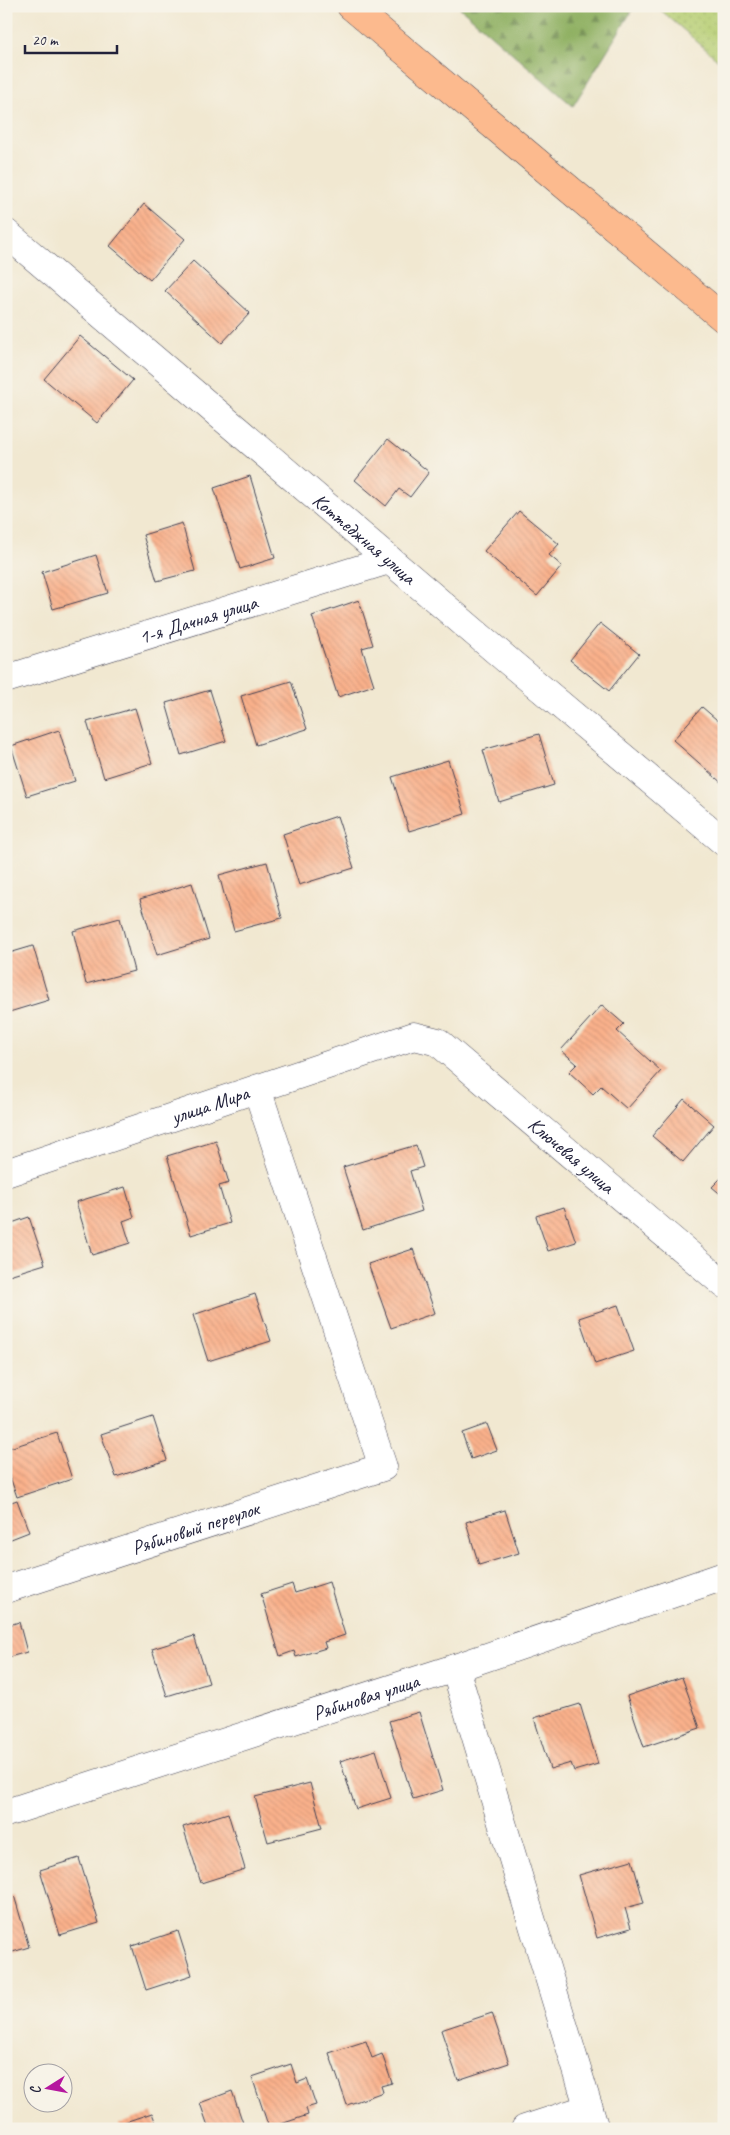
<svg xmlns="http://www.w3.org/2000/svg" width="730" height="2135" font-family="Caveat,sans-serif">
	<style>
		.grass { fill: url(#grass-dots); stroke: #6c7856 }
		.forest { fill: url(#forest-firs); stroke: #596a50 }
		.building { fill: url(#building-back-hatch) }
		.lines { fill: none; stroke-linecap: round; stroke-linejoin: round }
		.minor-casing { stroke: #414052; stroke-width: 29 }
		.major-casing { stroke: #414052; stroke-width: 29 }
		.minor { stroke: #fff; stroke-width: 28 }
		.major { stroke: #fcba8e; stroke-width: 28 }
		.labels { text-anchor: middle; stroke-width: 4; stroke-linejoin: round; paint-order: stroke }
		.street-label { font-size: 20px; fill: #22223b; stroke: #f7f3e8 }
	</style>
	<defs>
		<pattern id="grass-dots" width="8" height="8" patternUnits="userSpaceOnUse" patternTransform="scale(1.25)"><rect width="8" height="8" fill="#b6ce72"/><path d="M2 2h.1M6 6h.1" fill="none" stroke="#9cb164" stroke-width="1.8" stroke-linecap="round"/></pattern>
		<pattern id="forest-firs" width="22" height="20" patternUnits="userSpaceOnUse" patternTransform="scale(1.25)"><rect width="22" height="20" fill="#90b164"/><path d="M5 1l3.5 6h-7zM16 11l3.5 6h-7z" fill="#759054"/></pattern>
		<pattern id="building-back-hatch" width="6" height="6" patternUnits="userSpaceOnUse" patternTransform="scale(1.25)"><rect width="6" height="6" fill="#fab18b"/><path d="M-1 5l2 2M0 0l6 6M5-1l2 2" fill="none" stroke="#d69879"/></pattern>
	</defs>
	<rect width="100%" height="100%" fill="#f7f3e8"/>
	<filter id="ink" filterUnits="userSpaceOnUse"><feTurbulence type="fractalNoise" baseFrequency=".02" numOctaves="2"/><feDisplacementMap in="SourceGraphic" scale="10" xChannelSelector="R" yChannelSelector="G"/><feConvolveMatrix kernelMatrix="1 2 1 2 8 2 1 2 1" color-interpolation-filters="sRGB"/></filter>
	<filter id="wash" filterUnits="userSpaceOnUse"><feTurbulence type="fractalNoise" baseFrequency=".0096" numOctaves="4" result="noise"/><feDisplacementMap in="SourceGraphic" scale="20" xChannelSelector="R" yChannelSelector="G"/><feGaussianBlur stdDeviation="1.12" result="paint"/><feColorMatrix in="noise" values="0 0 0 0 0 0 0 0 0 0 0 0 0 0 0 0 0 1.4 0 .05"/><feComposite in="paint" operator="in"/></filter>
	<g filter="url(#wash)">
		<rect width="100%" height="100%" fill="#f1e8d1"/>
		<path class="grass" d="M656 6H724V65Z"/>
		<path class="forest" d="M458 6H630L633 9 573 106Z"/>
		<g id="blocks">
			<g class="building">
				<path d="M144 204 185 239 150 280 110 246Z"/>
				<path d="M193 261 250 313 222 343 165 291Z"/>
				<path d="M80 336 133 380 97 423 44 379Z"/>
				<path d="M388 439 429 472 410 497 399 489 386 506 355 480Z"/>
				<path d="M250 476 275 558 240 569 214 488Z"/>
				<path d="M519 511 559 544 549 555 562 566 537 596 484 551Z"/>
				<path d="M182 523 195 571 157 581 143 535Z"/>
				<path d="M96 555 108 593 53 609 42 572Z"/>
				<path d="M359 600 373 645 362 648 374 685 338 697 312 616Z"/>
				<path d="M600 623 639 654 609 691 570 660Z"/>
				<path d="M291 681 307 729 256 745 241 696Z"/>
				<path d="M210 690 226 741 181 755 166 703Z"/>
				<path d="M702 707 724 726V785L673 740Z"/>
				<path d="M135 708 152 763 104 778 87 722Z"/>
				<path d="M59 730 75 781 27 796 11 746Z"/>
				<path d="M539 734 554 785 499 802 483 750Z"/>
				<path d="M448 760 465 814 409 831 392 777Z"/>
				<path d="M337 816 354 868 299 885 283 834Z"/>
				<path d="M267 862 282 918 234 931 219 875Z"/>
				<path d="M192 883 209 939 157 955 140 899Z"/>
				<path d="M120 918 134 971 86 984 73 931Z"/>
				<path d="M33 946 49 1000 6 1013V954Z"/>
				<path d="M602 1005 624 1024 617 1031 661 1071 627 1109 601 1086 593 1094 569 1072 577 1064 561 1050Z"/>
				<path d="M684 1099 714 1125 683 1162 652 1136Z"/>
				<path d="M216 1141 229 1183 219 1186 230 1223 191 1235 167 1156Z"/>
				<path d="M416 1145 423 1167 410 1171 422 1211 363 1230 343 1167Z"/>
				<path d="M724 1175V1197L712 1187Z"/>
				<path d="M125 1187 134 1217 123 1221 130 1243 92 1255 76 1202Z"/>
				<path d="M564 1207 576 1242 548 1251 536 1216Z"/>
				<path d="M29 1217 45 1264 6 1276V1225Z"/>
				<path d="M413 1249 435 1313 391 1328 368 1264Z"/>
				<path d="M255 1294 271 1341 208 1361 193 1315Z"/>
				<path d="M618 1305 634 1351 595 1364 579 1318Z"/>
				<path d="M153 1417 167 1460 116 1477 101 1434Z"/>
				<path d="M487 1424 497 1450 471 1459 462 1433Z"/>
				<path d="M57 1433 72 1479 17 1497 6 1465V1449Z"/>
				<path d="M17 1500 29 1532 6 1541V1504Z"/>
				<path d="M505 1510 519 1553 479 1565 466 1522Z"/>
				<path d="M329 1582 345 1635 324 1642 326 1648 296 1657 294 1651 280 1656 261 1594 292 1584 295 1593Z"/>
				<path d="M19 1622 27 1652 6 1658V1626Z"/>
				<path d="M194 1636 209 1683 167 1696 152 1649Z"/>
				<path d="M682 1677 700 1728 644 1747 627 1696Z"/>
				<path d="M580 1704 598 1764 574 1771 571 1763 550 1769 534 1718Z"/>
				<path d="M419 1712 443 1790 413 1799 389 1721Z"/>
				<path d="M376 1750 391 1798 356 1809 340 1761Z"/>
				<path d="M310 1783 322 1828 268 1842 255 1797Z"/>
				<path d="M228 1813 245 1869 201 1883 183 1827Z"/>
				<path d="M79 1858 99 1923 60 1935 40 1870Z"/>
				<path d="M632 1860 644 1903 625 1908 631 1928 597 1938 579 1875Z"/>
				<path d="M14 1895 29 1947 6 1954V1897Z"/>
				<path d="M178 1931 192 1975 146 1990 132 1946Z"/>
				<path d="M492 2013 509 2063 458 2080 441 2030Z"/>
				<path d="M366 2041 372 2058 382 2054 392 2083 381 2086 383 2092 347 2105 329 2053Z"/>
				<path d="M291 2064 297 2083 307 2079 316 2105 306 2108 308 2115 269 2128 252 2077Z"/>
				<path d="M232 2091 245 2129H209L200 2103Z"/>
				<path d="M152 2113 158 2129H120L119 2124Z"/>
			</g>
		</g>
	</g>
	<g filter="url(#ink)">
		<use href="#blocks" fill-opacity="0" stroke="#414052" stroke-width="1"/>
		<g class="lines">
			<defs>
				<g id="minor">
					<path id="s1" d="M6 233 506 659 724 842"/>
					<path id="s2" d="M6 679 389 560"/>
					<path id="s3" d="M6 1173 414 1036 438 1042 724 1284"/>
					<path id="s4" d="M6 1589 383 1467 257 1089"/>
					<path d="M455 1668 595 2129"/>
					<path id="s5" d="M6 1813 455 1668 724 1576"/>
					<path d="M525 2129 589 2108"/>
				</g>
				<path id="major" d="M351 6 724 319"/>
			</defs>
			<use href="#minor" class="minor-casing"/>
			<use href="#major" class="major-casing"/>
			<use href="#minor" class="minor"/>
			<use href="#major" class="major"/>
		</g>
	</g>
	<g class="labels">
		<g class="street-label">
			<text dy="7" stroke="none"><textPath href="#s1" startOffset="471">Коттеджная улица</textPath></text>
			<text dy="7" stroke="none"><textPath href="#s2" startOffset="201">1-я Дачная улица</textPath></text>
			<text dy="7" stroke="none"><textPath href="#s3" startOffset="215">улица Мира</textPath></text>
			<text dy="7" stroke="none"><textPath href="#s3" startOffset="630">Ключевая улица</textPath></text>
			<text dy="7" stroke="none"><textPath href="#s4" startOffset="199">Рябиновый переулок</textPath></text>
			<text dy="7" stroke="none"><textPath href="#s5" startOffset="378">Рябиновая улица</textPath></text>
		</g>
	</g>
	<rect width="730" height="2135" fill="none" stroke="#f7f3e8" stroke-width="25"/>
	<g transform="translate(48 2088) rotate(259)"><circle r="24" fill="#f7f3e8" stroke="#a29fa3"/>
	<path d="M0-4L9 19L0 12L-9 19Z" fill="#b5179e"/>
	<text y="-8" font-size="14" font-weight="bold" text-anchor="middle" fill="#22223b">С</text>
	</g>
	<path d="M25 45v8h92v-8" fill="none" stroke="#22223b" stroke-width="2.5"/>
	<text x="32" y="45" font-size="15" fill="#22223b" stroke="#f7f3e8" stroke-width="4" paint-order="stroke">20 m</text>
</svg>
